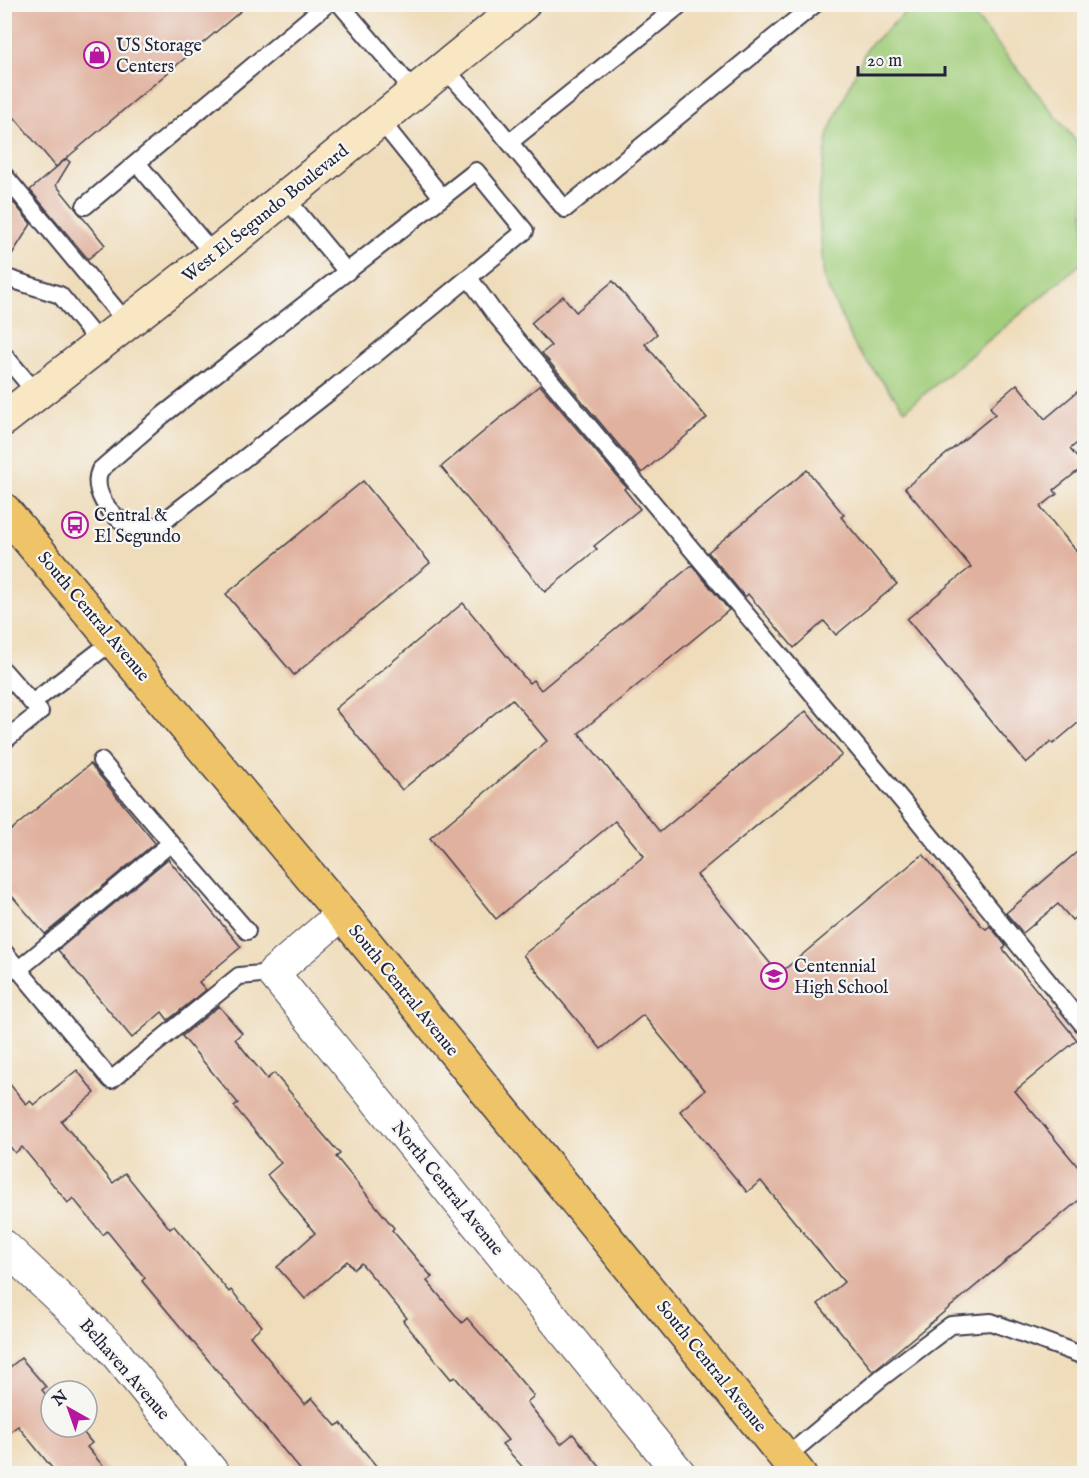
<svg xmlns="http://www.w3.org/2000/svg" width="1089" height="1478" font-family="'IM FELL English',serif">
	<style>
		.green { fill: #a2ce7b; stroke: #62785b; stroke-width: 1.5 }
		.building { fill: #e0b19e }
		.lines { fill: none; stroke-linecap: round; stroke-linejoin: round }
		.service-casing { stroke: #413e4e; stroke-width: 20 }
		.minor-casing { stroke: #413e4e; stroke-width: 34 }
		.secondary-casing { stroke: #413e4e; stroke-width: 36 }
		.primary-casing { stroke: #413e4e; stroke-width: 36 }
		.service { stroke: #fff; stroke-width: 16 }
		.minor { stroke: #fff; stroke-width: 32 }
		.secondary { stroke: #f9e7c3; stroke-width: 33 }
		.primary { stroke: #efc469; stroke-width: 33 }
		.labels { text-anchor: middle; stroke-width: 4.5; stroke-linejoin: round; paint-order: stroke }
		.poi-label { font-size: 18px; fill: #22223b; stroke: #f6f6f2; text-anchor: start }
		.street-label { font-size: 18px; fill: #22223b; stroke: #f6f6f2 }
	</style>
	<rect width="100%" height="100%" fill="#f6f6f2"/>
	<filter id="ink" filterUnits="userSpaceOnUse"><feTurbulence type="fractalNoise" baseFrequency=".0167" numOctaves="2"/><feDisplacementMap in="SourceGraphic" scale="12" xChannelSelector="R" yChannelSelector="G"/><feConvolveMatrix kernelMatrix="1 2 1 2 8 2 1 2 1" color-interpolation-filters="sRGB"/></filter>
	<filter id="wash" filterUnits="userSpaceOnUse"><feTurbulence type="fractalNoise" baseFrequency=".008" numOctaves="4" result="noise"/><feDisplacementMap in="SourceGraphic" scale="24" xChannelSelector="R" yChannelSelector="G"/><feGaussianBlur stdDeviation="1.35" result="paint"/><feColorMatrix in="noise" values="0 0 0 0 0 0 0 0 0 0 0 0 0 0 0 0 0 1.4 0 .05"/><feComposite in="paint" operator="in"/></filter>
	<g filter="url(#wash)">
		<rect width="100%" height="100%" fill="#efdcba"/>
		<path class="green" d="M915 4 966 5 1084 151V261L905 410 856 348 824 280 818 200 829 131 867 48Z"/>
		<g id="blocks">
			<g class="building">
				<path d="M4 4H249L56 167 4 105Z"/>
				<path d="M66 159 70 162 56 185 105 245 88 259 30 190Z"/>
				<path d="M14 203 31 224 4 267V211Z"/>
				<path d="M613 281 657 334 645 344 707 418 642 473 542 353 551 346 531 323 563 296 576 312Z"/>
				<path d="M1017 384 1045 419 1084 386V437L1070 449 1084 466 1054 490 1057 494 1040 507 1084 560V718L1053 744 1051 742 1026 763 907 619 971 567 905 488 995 414 990 407Z"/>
				<path d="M540 385 626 487 624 489 640 509 594 546 597 549 545 592 441 467Z"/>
				<path d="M807 470 844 515 841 517 897 584 836 635 824 621 794 648 748 594 745 597 708 552Z"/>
				<path d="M363 481 430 563 294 675 226 594Z"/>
				<path d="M692 565 729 610 579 733 660 832 806 711 842 755 697 875 779 974 923 854 981 925 986 929 990 926 1006 946 1003 949 1077 1040 1015 1091 1084 1174V1196L873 1371 818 1304 844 1282 761 1181 747 1192 680 1111 705 1090 643 1015 601 1049 523 955 644 856 615 821 496 919 430 838 547 741 512 699 402 790 335 709 463 603 529 683 533 680 541 690Z"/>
				<path d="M90 764 155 843 45 934 4 887V836Z"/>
				<path d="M1084 846V910L1072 920 1058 904 1023 933 1006 913Z"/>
				<path d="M168 859 241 947 199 982 206 990 168 1020 162 1012 132 1038 58 950Z"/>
				<path d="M219 1006 242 1033 235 1039 267 1079 274 1073 300 1104 298 1105 340 1154 336 1157 394 1228 392 1230 432 1277 427 1281 462 1323 467 1318 534 1396 527 1402 561 1444 573 1434 605 1473H528L502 1444 508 1440 455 1377 451 1379 403 1321 407 1318 361 1263 354 1269 347 1261 305 1299 277 1267 315 1233 267 1175 281 1163 234 1106 238 1103 182 1036Z"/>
				<path d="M77 1070 95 1093 61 1121 113 1183 125 1173 170 1229 174 1226 229 1292 231 1290 262 1326 250 1336 305 1404 312 1398 336 1426 341 1423 382 1473H303L142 1281 145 1278 107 1231 103 1235 73 1198 68 1203 22 1147 15 1153 4 1139V1077L26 1104 30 1101 34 1105Z"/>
				<path d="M21 1358 46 1387 42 1390 51 1401V1427H79L92 1443 87 1447 109 1473H56L18 1426 4 1436V1372Z"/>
			</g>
		</g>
	</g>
	<g filter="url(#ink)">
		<use href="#blocks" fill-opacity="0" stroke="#413e4e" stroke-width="1.5"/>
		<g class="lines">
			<defs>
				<g id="service">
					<path d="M340 4 415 92"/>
					<path d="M444 68 480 107 565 209 815 4"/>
					<path d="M380 120 442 197"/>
					<path d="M510 142 681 4"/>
					<path d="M137 163 214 255"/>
					<path d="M476 171 525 231 333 389 163 522C160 524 155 528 151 529 123 534 88 496 100 470L163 415Z"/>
					<path d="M4 175 127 323"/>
					<path d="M285 197 347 272"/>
					<path d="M85 206 327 4"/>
					<path d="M4 277 60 295 100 344"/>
					<path d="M469 278 495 314 904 803 1084 1026"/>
					<path d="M4 355 37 394"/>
					<path d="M4 671 40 712 4 741"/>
					<path d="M32 703 114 640"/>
					<path d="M171 843 247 931"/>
					<path d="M4 952 111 1080 239 976 273 973"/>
					<path d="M19 969 171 843 101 761"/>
					<path d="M786 1457 881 1378 951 1325 991 1322 1084 1356"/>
				</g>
				<g id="minor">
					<path d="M342 914 273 973 680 1474"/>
					<path d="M4 1246 109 1345 214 1474"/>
				</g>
				<path id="secondary" d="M4 419 214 255 523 4"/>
				<path id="primary" d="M4 510 342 914 799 1474"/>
			</defs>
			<use href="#service" class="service-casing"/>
			<use href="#minor" class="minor-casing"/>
			<use href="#secondary" class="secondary-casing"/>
			<use href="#primary" class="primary-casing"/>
			<use href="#service" class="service"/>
			<use href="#minor" class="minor"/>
			<use href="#secondary" class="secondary"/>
			<use href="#primary" class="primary"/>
		</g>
	</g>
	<defs>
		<symbol id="shop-ring" viewBox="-11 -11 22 22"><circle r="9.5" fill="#f6f6f2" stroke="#b5179e" stroke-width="1.5"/><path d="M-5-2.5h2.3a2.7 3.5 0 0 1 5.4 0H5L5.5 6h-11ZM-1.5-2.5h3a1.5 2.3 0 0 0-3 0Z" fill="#b5179e"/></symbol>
		<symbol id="bus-ring" viewBox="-11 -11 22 22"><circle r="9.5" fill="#f6f6f2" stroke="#b5179e" stroke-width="1.5"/><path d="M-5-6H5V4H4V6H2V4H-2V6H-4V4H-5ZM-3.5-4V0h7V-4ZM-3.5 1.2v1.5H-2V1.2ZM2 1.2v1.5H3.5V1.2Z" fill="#b5179e"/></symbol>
		<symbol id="school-ring" viewBox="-11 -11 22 22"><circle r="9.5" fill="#f6f6f2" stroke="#b5179e" stroke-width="1.5"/><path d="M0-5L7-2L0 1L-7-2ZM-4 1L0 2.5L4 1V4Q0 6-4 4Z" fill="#b5179e"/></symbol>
	</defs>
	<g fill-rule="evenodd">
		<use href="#shop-ring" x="82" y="40" width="30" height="30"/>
		<use href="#bus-ring" x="60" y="510" width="30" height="30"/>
		<use href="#school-ring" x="759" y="961" width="30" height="30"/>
	</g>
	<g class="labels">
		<g class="poi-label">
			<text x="116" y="51">US Storage<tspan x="116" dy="21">Centers</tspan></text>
			<text x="94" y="521">Central &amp;<tspan x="94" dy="21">El Segundo</tspan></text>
			<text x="794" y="972">Centennial<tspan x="794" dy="21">High School</tspan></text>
		</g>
		<g class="street-label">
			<text transform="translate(265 213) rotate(-39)" y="6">West El Segundo Boulevard</text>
			<text transform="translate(94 616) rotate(50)" y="6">South Central Avenue</text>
			<text transform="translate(404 990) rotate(51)" y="6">South Central Avenue</text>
			<text transform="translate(448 1188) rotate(51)" y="6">North Central Avenue</text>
			<text transform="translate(712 1366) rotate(51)" y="6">South Central Avenue</text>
			<text transform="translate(125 1369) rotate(49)" y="6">Belhaven Avenue</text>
		</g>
	</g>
	<rect width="1089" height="1478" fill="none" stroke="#f6f6f2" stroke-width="24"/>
	<g transform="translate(69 1409) rotate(320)"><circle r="28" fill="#f6f6f2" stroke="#a1a1a9" stroke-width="1.5"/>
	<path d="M0-4.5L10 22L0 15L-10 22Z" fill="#b5179e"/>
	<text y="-9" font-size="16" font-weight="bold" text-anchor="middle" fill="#22223b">N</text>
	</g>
	<path d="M858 66v9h87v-9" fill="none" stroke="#22223b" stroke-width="3"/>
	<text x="867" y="66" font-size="18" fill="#22223b" stroke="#f6f6f2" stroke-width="4.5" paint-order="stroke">20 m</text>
</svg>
